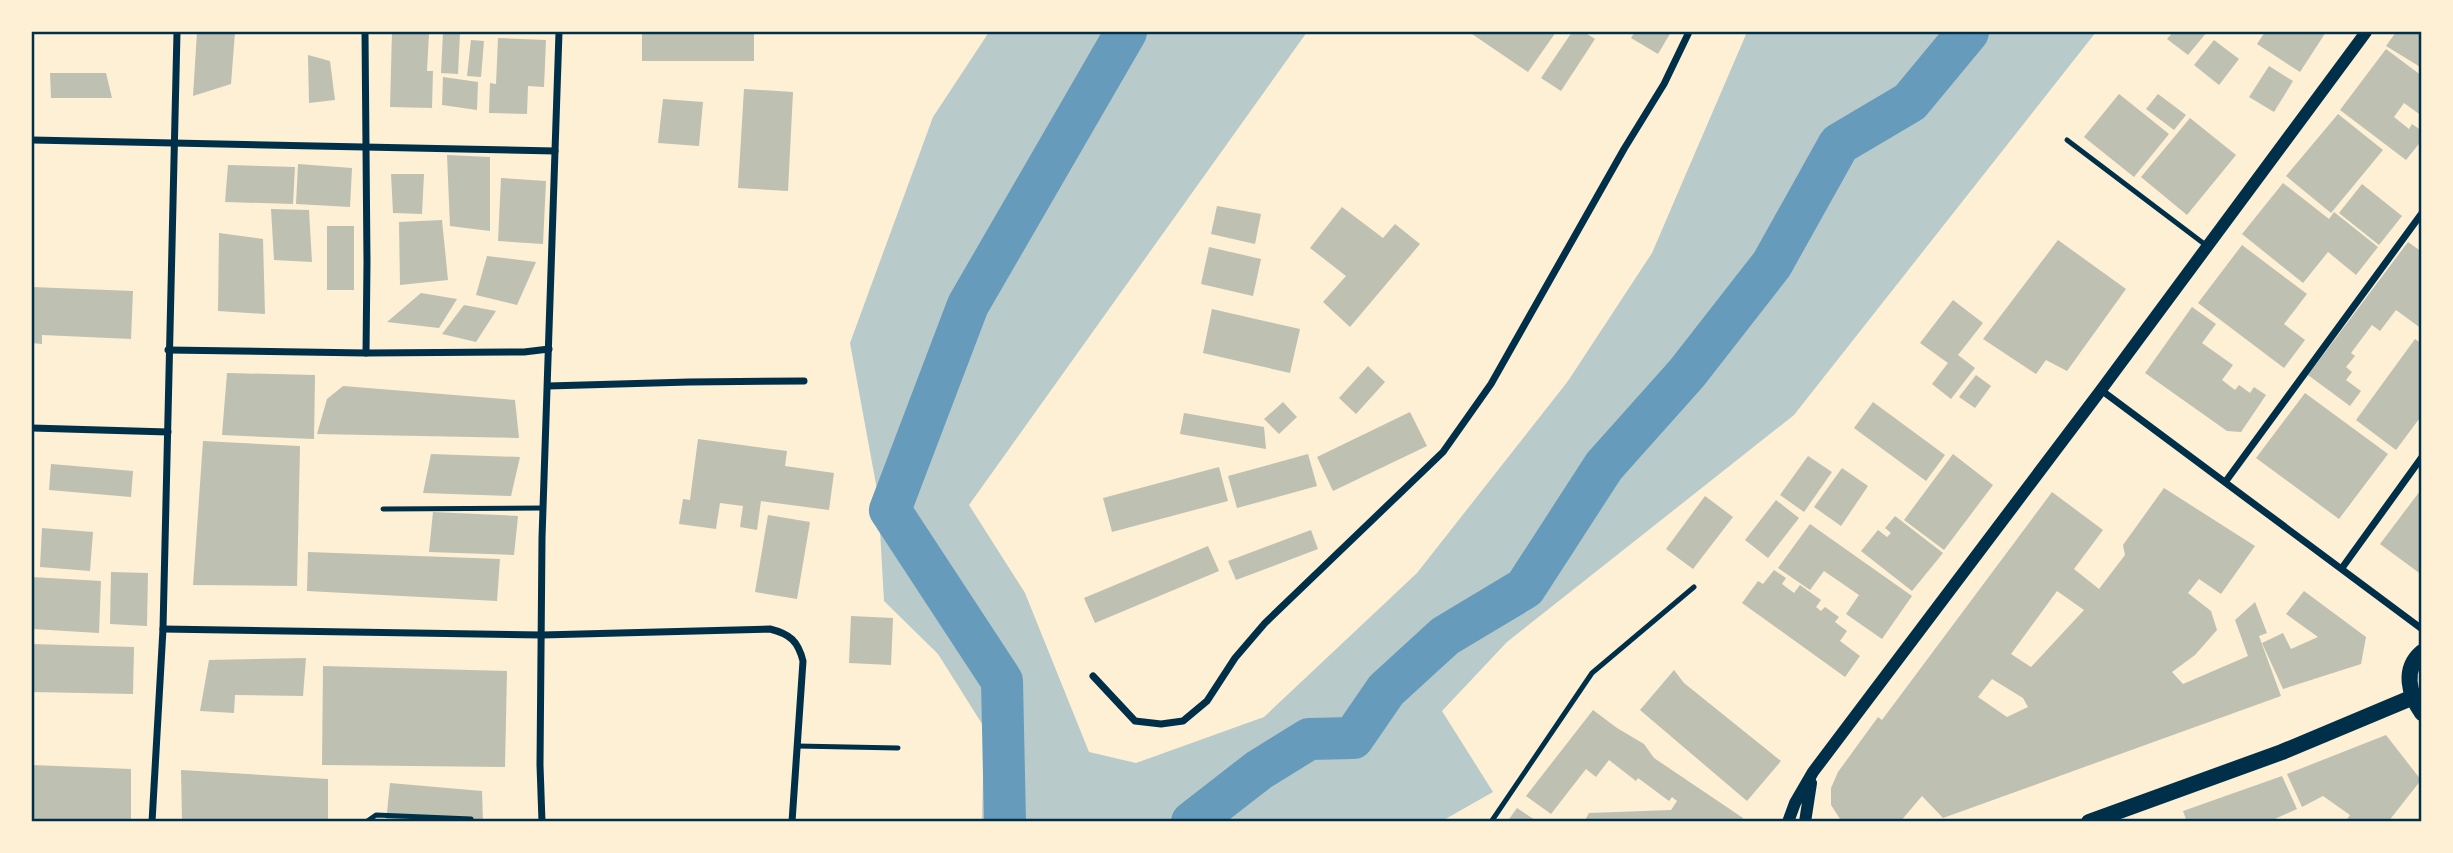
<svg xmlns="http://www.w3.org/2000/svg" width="2453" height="853" font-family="'Space Grotesk',sans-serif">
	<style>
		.green { fill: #b9caca }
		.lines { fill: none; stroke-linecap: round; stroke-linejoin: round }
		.river { stroke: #669bbc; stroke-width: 42 }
		.building { fill: #bec0b2; fill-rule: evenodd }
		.service { stroke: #003049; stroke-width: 5 }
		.minor { stroke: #003049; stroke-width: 7 }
		.tertiary { stroke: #003049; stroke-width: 12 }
		.primary { stroke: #003049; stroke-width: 16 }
		.neatline { fill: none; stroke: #003049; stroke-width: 2.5 }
	</style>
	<rect width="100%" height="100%" fill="#fdf0d5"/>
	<path class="green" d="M989 32H1307L969 505 1025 593 1089 752 1136 763 1264 717 1417 573 1568 381 1652 253 1747 32H2096L1794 415 1507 642 1442 711 1493 792 1442 821 982 822 984 727 938 654 884 601 878 495 850 343 933 117Z"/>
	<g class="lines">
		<g class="river">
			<path d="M1005 822 1002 681 890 510 968 305 1126 32"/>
			<path d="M1192 822 1259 770 1309 739 1353 738 1386 690 1445 636 1525 588 1604 466 1687 373 1772 264 1839 144 1910 102 1968 32"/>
		</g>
	</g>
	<g class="building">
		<path d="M197 32H235L231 84 193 96Z"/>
		<path d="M392 32 429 33 427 71H433L432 108 390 107Z"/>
		<path d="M443 32 460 33 458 74 441 73Z"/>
		<rect x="642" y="32" width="112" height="29"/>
		<path d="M1469 32H1556L1528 72Z"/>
		<path d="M1572 32H1584L1595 39 1561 91 1541 78Z"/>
		<path d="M1635 32H1671L1658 54 1631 38Z"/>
		<path d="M2173 32H2207L2188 55 2167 39Z"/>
		<path d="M2265 32H2326L2300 72 2257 44Z"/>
		<path d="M2396 32H2422V68L2386 46Z"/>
		<path d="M498 38 546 40 544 87 528 86 527 114 489 113 490 83 496 84Z"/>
		<path d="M471 40 484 41 481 77 467 76Z"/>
		<path d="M2214 40 2239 59 2219 85 2194 65Z"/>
		<path d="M2386 49 2422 76V116L2404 103 2394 117 2409 129 2412 124 2422 131V140L2406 160 2340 110Z"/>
		<path d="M308 55 330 61 335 100 309 103Z"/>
		<path d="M2269 66 2293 81 2274 112 2249 97Z"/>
		<path d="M50 73H106L112 98H51Z"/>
		<path d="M443 77 478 82 477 110 442 105Z"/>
		<path d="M744 89 793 92 788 191 738 188Z"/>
		<path d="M2119 94 2169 134 2134 177 2084 137Z"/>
		<path d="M2158 94 2186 115 2174 130 2146 109Z"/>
		<path d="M663 99 703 102 699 146 658 143Z"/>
		<path d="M2338 114 2383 150 2331 213 2286 176Z"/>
		<path d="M2190 118 2236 155 2187 215 2141 177Z"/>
		<path d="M447 155 490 157V231L450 226Z"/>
		<path d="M298 164 352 168 350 207 296 204Z"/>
		<path d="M228 165 295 167 293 204 225 202Z"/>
		<path d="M391 174H424L422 214 393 213Z"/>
		<path d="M501 178 546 181 543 244 498 241Z"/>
		<path d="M2283 183 2329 219 2334 212 2378 247 2356 275 2328 252 2303 283 2242 234Z"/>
		<path d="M2362 184 2402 216 2379 245 2339 213Z"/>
		<path d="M1217 206 1261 214 1255 244 1211 234Z"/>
		<path d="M1342 207 1383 238 1395 224 1420 244 1350 327 1323 302 1346 276 1310 248Z"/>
		<path d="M271 209 309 210 312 262 274 260Z"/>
		<path d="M442 220 448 280 400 285 399 222Z"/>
		<rect x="327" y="226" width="27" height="64"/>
		<path d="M219 233 263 239 265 314 218 311Z"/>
		<path d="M2058 240 2126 289 2067 371 2046 360 2036 374 1983 339Z"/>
		<path d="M2408 242 2422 252V329L2396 310 2380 331 2372 325 2351 353 2355 356 2346 367 2352 372 2346 380 2361 391 2350 406 2308 375Z"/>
		<path d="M2242 245 2307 294 2284 324 2305 340 2284 368 2198 303Z"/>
		<path d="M1209 247 1261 259 1253 296 1201 284Z"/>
		<path d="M487 256 536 262 517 305 476 295Z"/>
		<path d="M32 287 133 291 131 339 42 335V344L32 343Z"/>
		<path d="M421 293 457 299 439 328 387 322Z"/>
		<path d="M1953 300 1983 323 1958 355 1975 368 1951 399 1932 384 1948 363 1920 343Z"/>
		<path d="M464 305 496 311 476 342 442 334Z"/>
		<path d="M2192 307 2216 324 2202 343 2233 365 2222 380 2235 390 2239 385 2250 393 2254 387 2266 395 2241 432 2227 431 2145 373Z"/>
		<path d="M1212 309 1300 329 1290 373 1203 353Z"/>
		<path d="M2415 339 2422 344V415L2396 450 2356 420Z"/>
		<path d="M1368 366 1385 382 1356 414 1339 398Z"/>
		<path d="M227 373 315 375 314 439 222 435Z"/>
		<path d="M1976 375 1991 386 1975 408 1959 397Z"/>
		<path d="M343 386 515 400 519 438 317 434 327 399Z"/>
		<path d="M2305 393 2388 454 2339 519 2256 458Z"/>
		<path d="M1283 402 1297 417 1279 434 1264 419Z"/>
		<path d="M1873 402 1945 455 1926 481 1854 428Z"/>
		<path d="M1410 412 1427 446 1333 491 1317 457Z"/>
		<path d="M1184 413 1264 427 1266 449 1180 434Z"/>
		<path d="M698 439 787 451 785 466 834 473 829 510 761 501 757 530 740 527 743 506 720 503 716 529 679 524 683 499 690 500Z"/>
		<path d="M203 441 300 446 297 586 193 585Z"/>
		<path d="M431 454 520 457 511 496 423 493Z"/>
		<path d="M1308 454 1317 486 1237 508 1228 476Z"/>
		<path d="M1953 454 1993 485 1944 550 1904 520Z"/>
		<path d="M1808 456 1832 472 1804 512 1780 495Z"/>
		<path d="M51 464 133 471 131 497 49 490Z"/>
		<path d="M1219 467 1228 501 1112 532 1103 498Z"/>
		<path d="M1842 468 1868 486 1841 526 1814 507Z"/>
		<path d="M2164 488 2255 546 2221 594 2199 579 2188 593 2211 611 2217 630 2195 655 2172 672 2183 684 2248 656 2235 620 2255 602 2267 633 2259 636 2281 696 1943 818 1922 796 1900 822H1842L1831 805V788L1838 772 1878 717 1882 720 2052 492 2103 530 2074 569 2099 589 2125 555 2123 545ZM2057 591 2084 610 2031 667 2011 654ZM1992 679 2023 698 2028 707 2007 717 1978 697Z"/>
		<path d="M2420 491 2422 492V575L2380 544Z"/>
		<path d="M1705 496 1733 517 1693 569 1666 549Z"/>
		<path d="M1776 500 1799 518 1768 558 1745 540Z"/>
		<path d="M433 512 518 516 514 555 429 552Z"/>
		<path d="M768 515 810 522 797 599 755 592Z"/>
		<path d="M1895 516 1943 553 1912 591 1861 551 1878 530 1887 537 1891 533 1885 528Z"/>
		<path d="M1810 524 1912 596 1882 639 1846 614 1859 595 1824 571 1810 590 1778 568Z"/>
		<path d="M42 528 93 532 90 571 40 567Z"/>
		<path d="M1311 530 1318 549 1236 580 1228 561Z"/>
		<path d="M1208 546 1219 571 1095 623 1084 598Z"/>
		<path d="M308 552 500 559 497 601 307 591Z"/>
		<path d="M1774 570 1786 578 1782 584 1794 593 1800 585 1821 600 1816 607 1821 611 1825 607 1839 617 1835 622 1847 631 1840 641 1860 656 1845 677 1742 603 1758 581 1763 584Z"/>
		<path d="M111 572 148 573 147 626 110 624Z"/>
		<path d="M32 577 101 581 99 633 32 629Z"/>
		<path d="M2304 591 2366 637 2361 664 2283 689 2262 643 2283 633 2291 649 2318 637 2286 614Z"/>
		<path d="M851 616 893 618 891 665 849 663Z"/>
		<path d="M32 644 134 647 133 694 32 692Z"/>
		<path d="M306 658 303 696 235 695 234 713 200 711 209 660Z"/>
		<path d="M323 666 507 671 505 767 322 765Z"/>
		<path d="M1674 670 1684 683 1781 761 1747 801 1640 710Z"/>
		<path d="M1593 710 1617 728 1644 744 1654 758 1743 818 1742 822H1584L1589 813 1671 810 1677 801 1672 797 1669 801 1638 778 1636 781 1609 760 1596 777 1586 769 1551 814 1526 796Z"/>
		<path d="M2386 735 2421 780 2388 822H2345L2350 815 2323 796 2302 807 2287 774Z"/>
		<path d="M32 765 131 769V822H32Z"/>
		<path d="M181 770 328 779V822H182Z"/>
		<path d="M2282 776 2297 809 2268 822H2187L2183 811Z"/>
		<path d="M390 783 482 791 483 822H386Z"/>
		<path d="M1517 808 1535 820 1534 822H1507Z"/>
	</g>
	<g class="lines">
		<g class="service">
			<path d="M2067 140 2207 246"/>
			<path d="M383 509 543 508"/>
			<path d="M797 746 898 748"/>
			<path d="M366 822 376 815 471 819"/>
			<path d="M1491 822 1592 673 1694 587"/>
		</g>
		<g class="minor">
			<path d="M365 32 367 262 366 353"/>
			<path d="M32 140 555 151"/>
			<path d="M168 350 366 353 524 352 549 349"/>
			<path d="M548 386 689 382 804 381"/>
			<path d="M2101 390 2422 629"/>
			<path d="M32 428 168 432"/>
			<path d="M2226 481 2422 213"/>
			<path d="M2342 568 2422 457"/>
			<path d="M163 629 542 635 770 629C790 634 798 641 803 661L792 822"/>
			<path d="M1093 676 1135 721 1161 724 1183 721 1207 701 1235 658 1265 623 1443 452 1491 384 1624 149 1664 84 1689 32"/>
			<path d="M152 822 163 629 177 32"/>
			<path d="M542 822 540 765 542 538 559 32"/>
		</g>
		<g class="tertiary">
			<path d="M1788 822 1795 803 1813 772 2101 390 2366 32"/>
			<path d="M1805 822 1811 783"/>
		</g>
		<g class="primary">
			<path d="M2422 652C2402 669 2409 694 2422 713"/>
			<path d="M2089 822 2282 752 2411 698"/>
		</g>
	</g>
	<rect width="2453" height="853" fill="none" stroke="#fdf0d5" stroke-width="66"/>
	<rect x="33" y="33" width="2387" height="787" class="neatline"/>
</svg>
